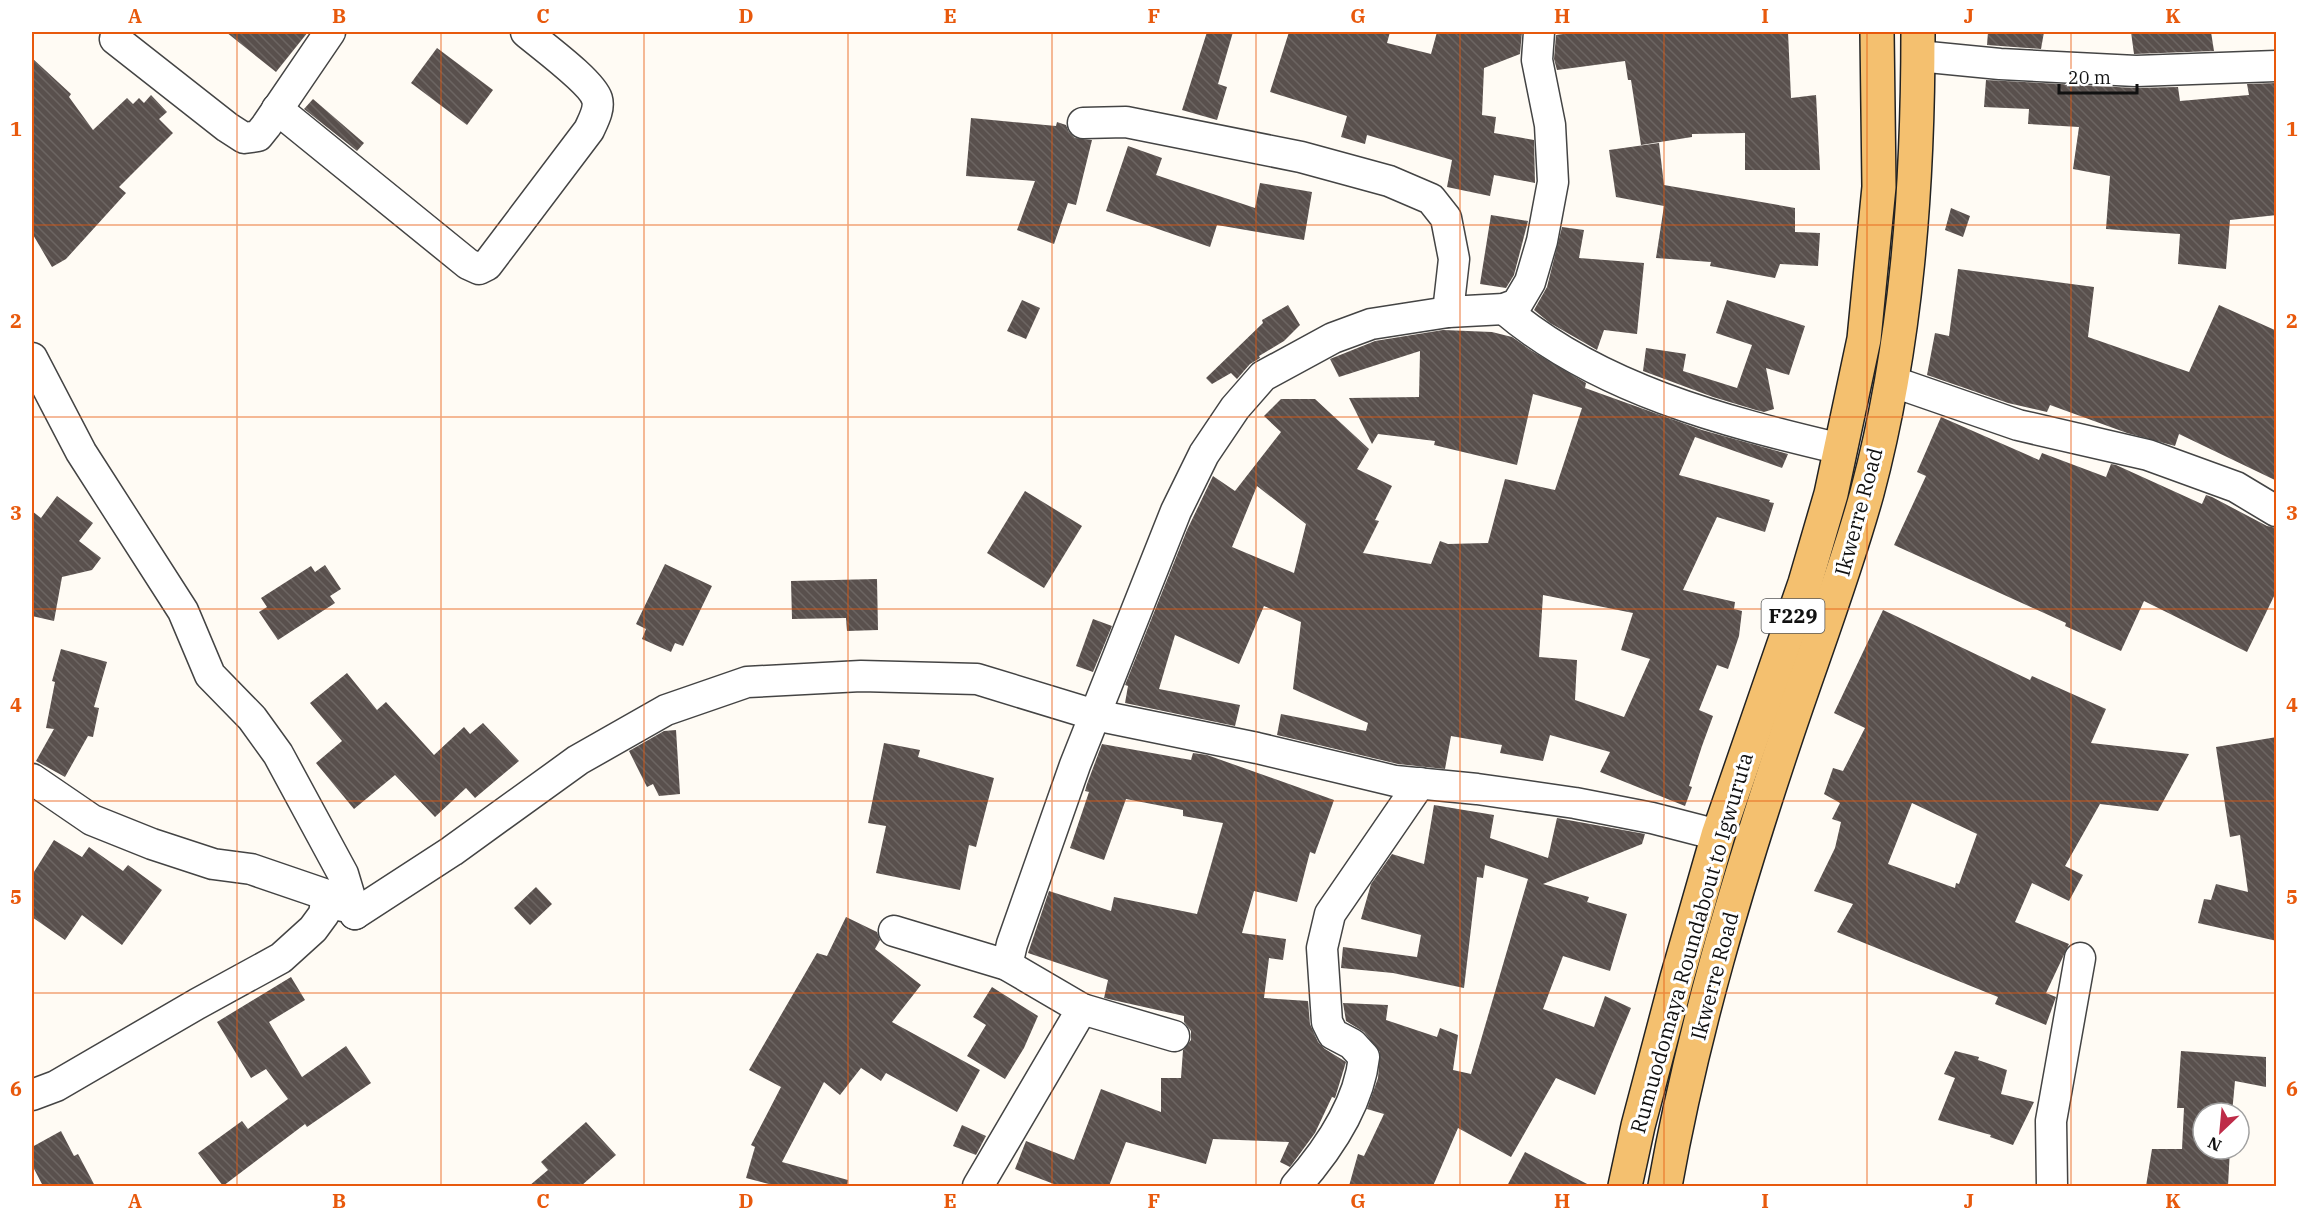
<svg xmlns="http://www.w3.org/2000/svg" width="2308" height="1218" font-family="'IBM Plex Serif',serif">
	<style>
		.building { fill: url(#building-back-hatch); fill-rule: evenodd }
		.lines { fill: none; stroke-linecap: round; stroke-linejoin: round }
		.street-casing { stroke: #444; stroke-width: 33 }
		.primary-casing { stroke: #222; stroke-width: 36 }
		.street { stroke: #fff; stroke-width: 30 }
		.primary { stroke: #f4c06f; stroke-width: 33 }
		.grid { fill: none; stroke: #e8590c; stroke-width: 1.5; stroke-opacity: 0.55 }
		.labels { text-anchor: middle; stroke-width: 6; stroke-linejoin: round; paint-order: stroke }
		.shield { fill: #fff; stroke: #585858; stroke-width: 1.5 }
		.shield-label { font-size: 20px; font-weight: bold; fill: #111 }
		.street-label { font-size: 21px; fill: #111; stroke: #fff }
		.neatline { fill: none; stroke: #e8590c; stroke-width: 2 }
		.grid-label { font-size: 20px; text-anchor: middle; font-weight: bold; fill: #e8590c }
	</style>
	<defs>
		<pattern id="building-back-hatch" width="6" height="6" patternUnits="userSpaceOnUse" patternTransform="scale(1.5)"><rect width="6" height="6" fill="#59504d"/><path d="M-1 5l2 2M0 0l6 6M5-1l2 2" fill="none" stroke="#6c6562"/></pattern>
	</defs>
	<rect width="100%" height="100%" fill="#fffbf4"/>
	<g class="building">
		<path d="M226 32H308L276 72Z"/>
		<path d="M1207 32H1233L1218 84 1227 87 1217 120 1182 110Z"/>
		<path d="M1289 32H1390L1387 43 1431 54 1437 32H1522L1520 54 1484 68 1482 115 1496 117 1494 133 1534 140 1535 183 1494 175 1490 196 1447 187 1452 160 1367 135 1365 144 1341 137 1347 116 1270 92Z"/>
		<path d="M1578 32H1788L1791 98 1816 95 1820 170H1745V133L1692 134V137L1641 145 1631 80H1628L1625 61 1557 70 1554 59 1556 35Z"/>
		<path d="M1988 32H2044L2041 49 1987 45Z"/>
		<path d="M2131 32H2211L2214 51 2134 54Z"/>
		<path d="M437 48 493 90 467 125 411 83Z"/>
		<path d="M32 58 71 94 69 97 93 130 127 98 133 104 139 98 144 103 151 95 167 112 159 119 173 133 119 187 126 193 66 259 52 267 32 233Z"/>
		<path d="M1986 80 2135 88 2178 87 2180 101 2249 95 2247 84 2277 83V215L2230 220 2226 269 2178 264 2180 234 2106 229 2110 176 2073 169 2079 127 2028 124 2029 109 1984 107Z"/>
		<path d="M313 99 364 143 357 151 304 109Z"/>
		<path d="M971 118 1056 126 1057 122 1066 125 1069 132 1075 138 1092 140 1076 205 1068 203 1054 244 1017 230 1035 181 966 176Z"/>
		<path d="M1659 143 1664 185 1795 208V232L1820 233 1818 266 1780 264 1775 278 1710 266 1711 262 1656 258 1664 206 1616 197 1609 150Z"/>
		<path d="M1128 146 1162 158 1156 175 1255 208 1260 183 1312 192 1304 240 1217 225 1210 247 1106 211Z"/>
		<path d="M1951 208 1970 216 1963 237 1945 230Z"/>
		<path d="M1491 215 1528 221 1514 275 1506 288 1480 284Z"/>
		<path d="M1562 227 1584 230 1579 258 1644 263 1637 334 1604 330 1597 350 1550 323 1534 310 1547 287Z"/>
		<path d="M1958 269 2094 287 2088 337 2189 372 2219 305 2277 331V481L2179 434 2175 446 2127 433 2050 405 2047 412 2008 403 1927 375 1935 333 1949 336Z"/>
		<path d="M1022 300 1040 308 1026 339 1007 331Z"/>
		<path d="M1727 300 1805 326 1789 375 1766 368 1774 409 1764 412 1756 410 1713 397 1643 371 1646 348 1686 354 1683 371 1737 388 1752 345 1716 333Z"/>
		<path d="M1288 305 1300 325 1284 341 1259 356 1260 358 1250 364 1237 379 1231 373 1212 384 1206 378 1263 323 1262 320Z"/>
		<path d="M1443 330 1492 332 1512 337 1532 351 1586 383 1585 388 1702 430 1788 454 1782 468 1695 437 1679 475 1770 500 1769 502 1774 503 1765 532 1717 517 1683 590 1735 602 1734 609 1742 611 1739 636 1728 669 1717 665 1699 710 1713 716 1702 746 1689 786 1692 787 1685 806 1600 772 1610 752 1550 735 1543 761 1500 753 1502 745 1451 736 1445 769 1398 764 1277 735 1281 714 1366 731 1368 723 1293 689 1301 622 1264 606 1239 664 1175 635 1159 689 1240 705 1235 726 1125 703 1128 686 1125 685 1187 530 1213 476 1235 491 1281 432 1264 416 1281 399H1315L1369 449 1357 469 1392 486 1375 520 1379 521 1363 553 1431 564 1440 541 1448 544 1488 543 1505 479 1555 490 1582 408 1533 394 1517 465 1434 445 1435 441 1378 434 1372 444 1349 398 1419 397 1420 351 1339 377 1330 359 1375 341ZM1257 486 1306 524 1294 573 1232 547ZM1543 595 1633 613 1621 650 1650 659 1624 717 1575 700 1577 660 1539 657Z"/>
		<path d="M1941 417 2039 460 2042 453 2106 477 2111 464 2116 465 2202 504 2206 495 2212 497 2267 526 2277 528V590L2247 652 2144 601 2121 651 2065 626 2066 623 1894 545 1926 476 1917 472Z"/>
		<path d="M1025 491 1082 526 1044 588 987 553Z"/>
		<path d="M57 496 93 523 79 541 101 558 92 570 62 577 54 621 32 616V511L41 518Z"/>
		<path d="M665 564 712 586 683 646 675 643 671 652 642 639 646 629 636 624Z"/>
		<path d="M325 565 341 589 330 596 335 603 278 640 259 612 267 607 261 598 311 566 315 572Z"/>
		<path d="M877 579 878 630 847 631 846 618 792 619 791 581Z"/>
		<path d="M1883 610 2030 680 2032 676 2106 709 2091 743 2189 754 2158 811 2100 804 2065 866 2083 875 2069 901 2032 883 2015 922 2069 944 2046 993 2056 997 2046 1025 1995 1004 1998 997 1837 932 1853 904 1814 891 1835 848 1841 822 1832 819 1840 803 1824 794 1833 768 1843 771 1865 728 1834 713ZM1912 803 1977 834 1959 884 1956 883 1955 888 1888 864Z"/>
		<path d="M1093 619 1112 626 1093 672 1076 666Z"/>
		<path d="M61 649 107 662 94 707 99 708 93 737 88 736 65 777 36 761 54 729 46 728 55 682 52 681Z"/>
		<path d="M347 673 377 710 386 702 434 755 464 727 470 734 483 723 519 761 475 798 466 788 435 817 395 775 354 809 316 763 342 741 310 703Z"/>
		<path d="M676 730 680 794 659 796 653 784 647 787 629 751 664 731Z"/>
		<path d="M2277 737V941L2198 923 2204 899 2211 900 2216 884 2248 892 2240 835 2230 837 2216 747Z"/>
		<path d="M884 743 920 750 918 757 994 778 976 847 969 845 960 890 876 873 886 826 868 823Z"/>
		<path d="M1102 744 1191 760 1193 753 1207 755 1334 800 1315 854 1310 852 1297 902 1254 891 1242 933 1286 939 1283 960 1269 958 1264 998 1308 1001 1310 1024 1318 1042 1325 1049 1346 1062 1335 1098 1332 1097 1315 1133 1290 1167 1280 1162 1289 1142 1213 1139 1206 1164 1126 1142 1109 1186H1059L1015 1169 1026 1141 1074 1160 1101 1089 1161 1112V1078H1181L1183 1050 1191 1040V1031L1184 1022V1016L1104 998 1108 980 1028 953 1049 891 1111 911 1114 897 1197 914 1223 823 1183 816V810L1126 799 1104 860 1070 848 1089 792 1085 791 1087 784Z"/>
		<path d="M1434 805 1494 815 1490 838 1548 858 1557 818 1645 834 1642 844 1543 884 1589 897 1587 902 1627 914 1610 971 1563 956 1543 1009 1594 1027 1605 996 1631 1008 1595 1095 1556 1078 1511 1157 1458 1128 1433 1186H1349L1358 1154 1364 1156 1384 1114 1367 1109 1378 1078 1380 1052 1364 1032 1346 1021 1343 1003 1388 1005 1386 1020 1437 1037 1440 1028 1458 1035 1453 1070 1471 1074 1528 879 1485 865 1483 878 1477 877 1464 988 1393 973 1341 968 1343 947 1417 957 1421 935 1361 919 1371 884 1392 854 1424 864Z"/>
		<path d="M54 840 82 857 89 847 123 871 128 865 162 890 122 945 82 915 65 940 32 917V875Z"/>
		<path d="M536 887 552 904 530 925 514 908Z"/>
		<path d="M846 917 877 932 880 940 875 949 921 985 892 1022 980 1070 957 1112 886 1073 881 1081 861 1068 840 1095 824 1082 782 1162 848 1180 847 1186H777L746 1178 755 1147 751 1145 781 1087 749 1070 817 953 827 956Z"/>
		<path d="M291 977 305 1000 269 1022 302 1077 346 1046 371 1083 307 1127 305 1124 223 1186 198 1153 242 1121 248 1129 288 1099 266 1069 251 1078 217 1022Z"/>
		<path d="M992 987 1038 1016 1024 1048 1005 1079 967 1056 986 1025 973 1017Z"/>
		<path d="M1955 1051 1979 1057 1978 1060 2007 1070 2001 1094 2034 1102 2013 1145 1990 1137 1991 1135 1938 1120 1955 1078 1944 1074Z"/>
		<path d="M2181 1051 2266 1057V1087L2235 1081 2232 1113H2203V1149H2230L2228 1186H2146L2152 1149H2182L2184 1108H2177Z"/>
		<path d="M586 1122 616 1155 581 1186H529L548 1170 541 1162Z"/>
		<path d="M962 1125 986 1136 976 1155 953 1146Z"/>
		<path d="M61 1131 74 1156 78 1154 95 1186H43L32 1165V1147Z"/>
		<path d="M1525 1152 1591 1186H1507Z"/>
	</g>
	<g class="lines">
		<defs>
			<g id="street">
				<path d="M115 39 227 127 244 138 258 136 266 126 330 32"/>
				<path d="M1918 56 2000 64 2136 71 2276 66"/>
				<path d="M277 109 468 264 479 269 487 265 589 130C593 121 600 109 597 99 592 82 541 45 526 32"/>
				<path d="M1083 123 1126 122 1301 157 1389 181 1431 199 1446 218 1454 259 1448 312"/>
				<path d="M1504 309C1598 389 1723 421 1841 449"/>
				<path d="M32 358 81 452 183 611 210 675 252 718 278 754 343 874 355 914"/>
				<path d="M1891 381 2018 425 2148 455 2236 487 2276 511"/>
				<path d="M32 779 92 820 152 844 213 864 251 869 327 895 342 906"/>
				<path d="M355 914 452 851 578 760 666 710 747 682 861 676 977 679 1095 715 1257 748 1395 781 1477 789 1575 803 1652 818 1718 835"/>
				<path d="M894 931 1007 965 1082 1009 978 1186"/>
				<path d="M1007 965 1012 944 1075 765 1176 511 1204 454 1235 408 1263 376 1333 338 1371 324 1448 312 1504 309 1517 304 1530 282 1542 241 1553 182 1550 125 1537 60 1539 32"/>
				<path d="M1082 1009 1174 1036"/>
				<path d="M32 1095 56 1086 197 1004 281 958 313 929 324 914 327 895"/>
				<path d="M1296 1186C1327 1151 1359 1104 1364 1057L1352 1044 1333 1034 1327 1022 1322 948 1330 914 1420 783"/>
				<path d="M2052 1186 2051 1121 2080 958"/>
			</g>
			<g id="primary">
				<path d="M1625 1186 1638 1126 1677 978 1718 835 1805 583 1831 494 1864 339 1879 187 1877 32"/>
				<path d="M1665 1186C1692 1034 1737 883 1786 737 1813 656 1844 576 1867 493 1907 343 1918 186 1918 32"/>
			</g>
		</defs>
		<use href="#street" class="street-casing"/>
		<use href="#primary" class="primary-casing"/>
		<use href="#street" class="street"/>
		<use href="#primary" class="primary"/>
	</g>
	<path class="grid" d="M237 32V1186M441 32V1186M644 32V1186M848 32V1186M1052 32V1186M1256 32V1186M1460 32V1186M1664 32V1186M1867 32V1186M2071 32V1186M32 225H2276M32 417H2276M32 609H2276M32 801H2276M32 993H2276"/>
	<g class="labels">
		<rect class="shield" x="1761.5" y="599" width="63" height="34" rx="4.5"/>
		<g class="shield-label">
			<text x="1793" y="623">F229</text>
		</g>
		<g class="street-label">
			<text transform="translate(1859 512) rotate(-75)" y="7">Ikwerre Road</text>
			<text transform="translate(1692 943) rotate(-74)" y="7">Rumuodomaya Roundabout to Igwuruta</text>
			<text transform="translate(1715 976) rotate(-75)" y="7">Ikwerre Road</text>
		</g>
	</g>
	<rect width="2308" height="1218" fill="none" stroke="#ffffff" stroke-width="66"/>
	<g transform="translate(2221 1131) rotate(206)"><circle r="28" fill="#ffffff" stroke="#a0a0a0" stroke-width="1.5"/>
	<path d="M0-4.5L10 22L0 15L-10 22Z" fill="#be2b48"/>
	<text y="-9" font-size="16" font-weight="bold" text-anchor="middle" fill="#111111">N</text>
	</g>
	<path d="M2059 84v9h78v-9" fill="none" stroke="#111111" stroke-width="3"/>
	<text x="2068" y="84" font-size="18" fill="#111111" stroke="#ffffff" stroke-width="4.5" paint-order="stroke">20 m</text>
	<rect x="33" y="33" width="2242" height="1152" class="neatline"/>
	<g class="grid-label">
		<text x="135" y="23">A</text>
		<text x="339" y="23">B</text>
		<text x="543" y="23">C</text>
		<text x="746" y="23">D</text>
		<text x="950" y="23">E</text>
		<text x="1154" y="23">F</text>
		<text x="1358" y="23">G</text>
		<text x="1562" y="23">H</text>
		<text x="1765" y="23">I</text>
		<text x="1969" y="23">J</text>
		<text x="2173" y="23">K</text>
		<text x="16" y="136">1</text>
		<text x="2292" y="136">1</text>
		<text x="16" y="328">2</text>
		<text x="2292" y="328">2</text>
		<text x="16" y="520">3</text>
		<text x="2292" y="520">3</text>
		<text x="16" y="712">4</text>
		<text x="2292" y="712">4</text>
		<text x="16" y="904">5</text>
		<text x="2292" y="904">5</text>
		<text x="16" y="1096">6</text>
		<text x="2292" y="1096">6</text>
		<text x="135" y="1208">A</text>
		<text x="339" y="1208">B</text>
		<text x="543" y="1208">C</text>
		<text x="746" y="1208">D</text>
		<text x="950" y="1208">E</text>
		<text x="1154" y="1208">F</text>
		<text x="1358" y="1208">G</text>
		<text x="1562" y="1208">H</text>
		<text x="1765" y="1208">I</text>
		<text x="1969" y="1208">J</text>
		<text x="2173" y="1208">K</text>
	</g>
</svg>
